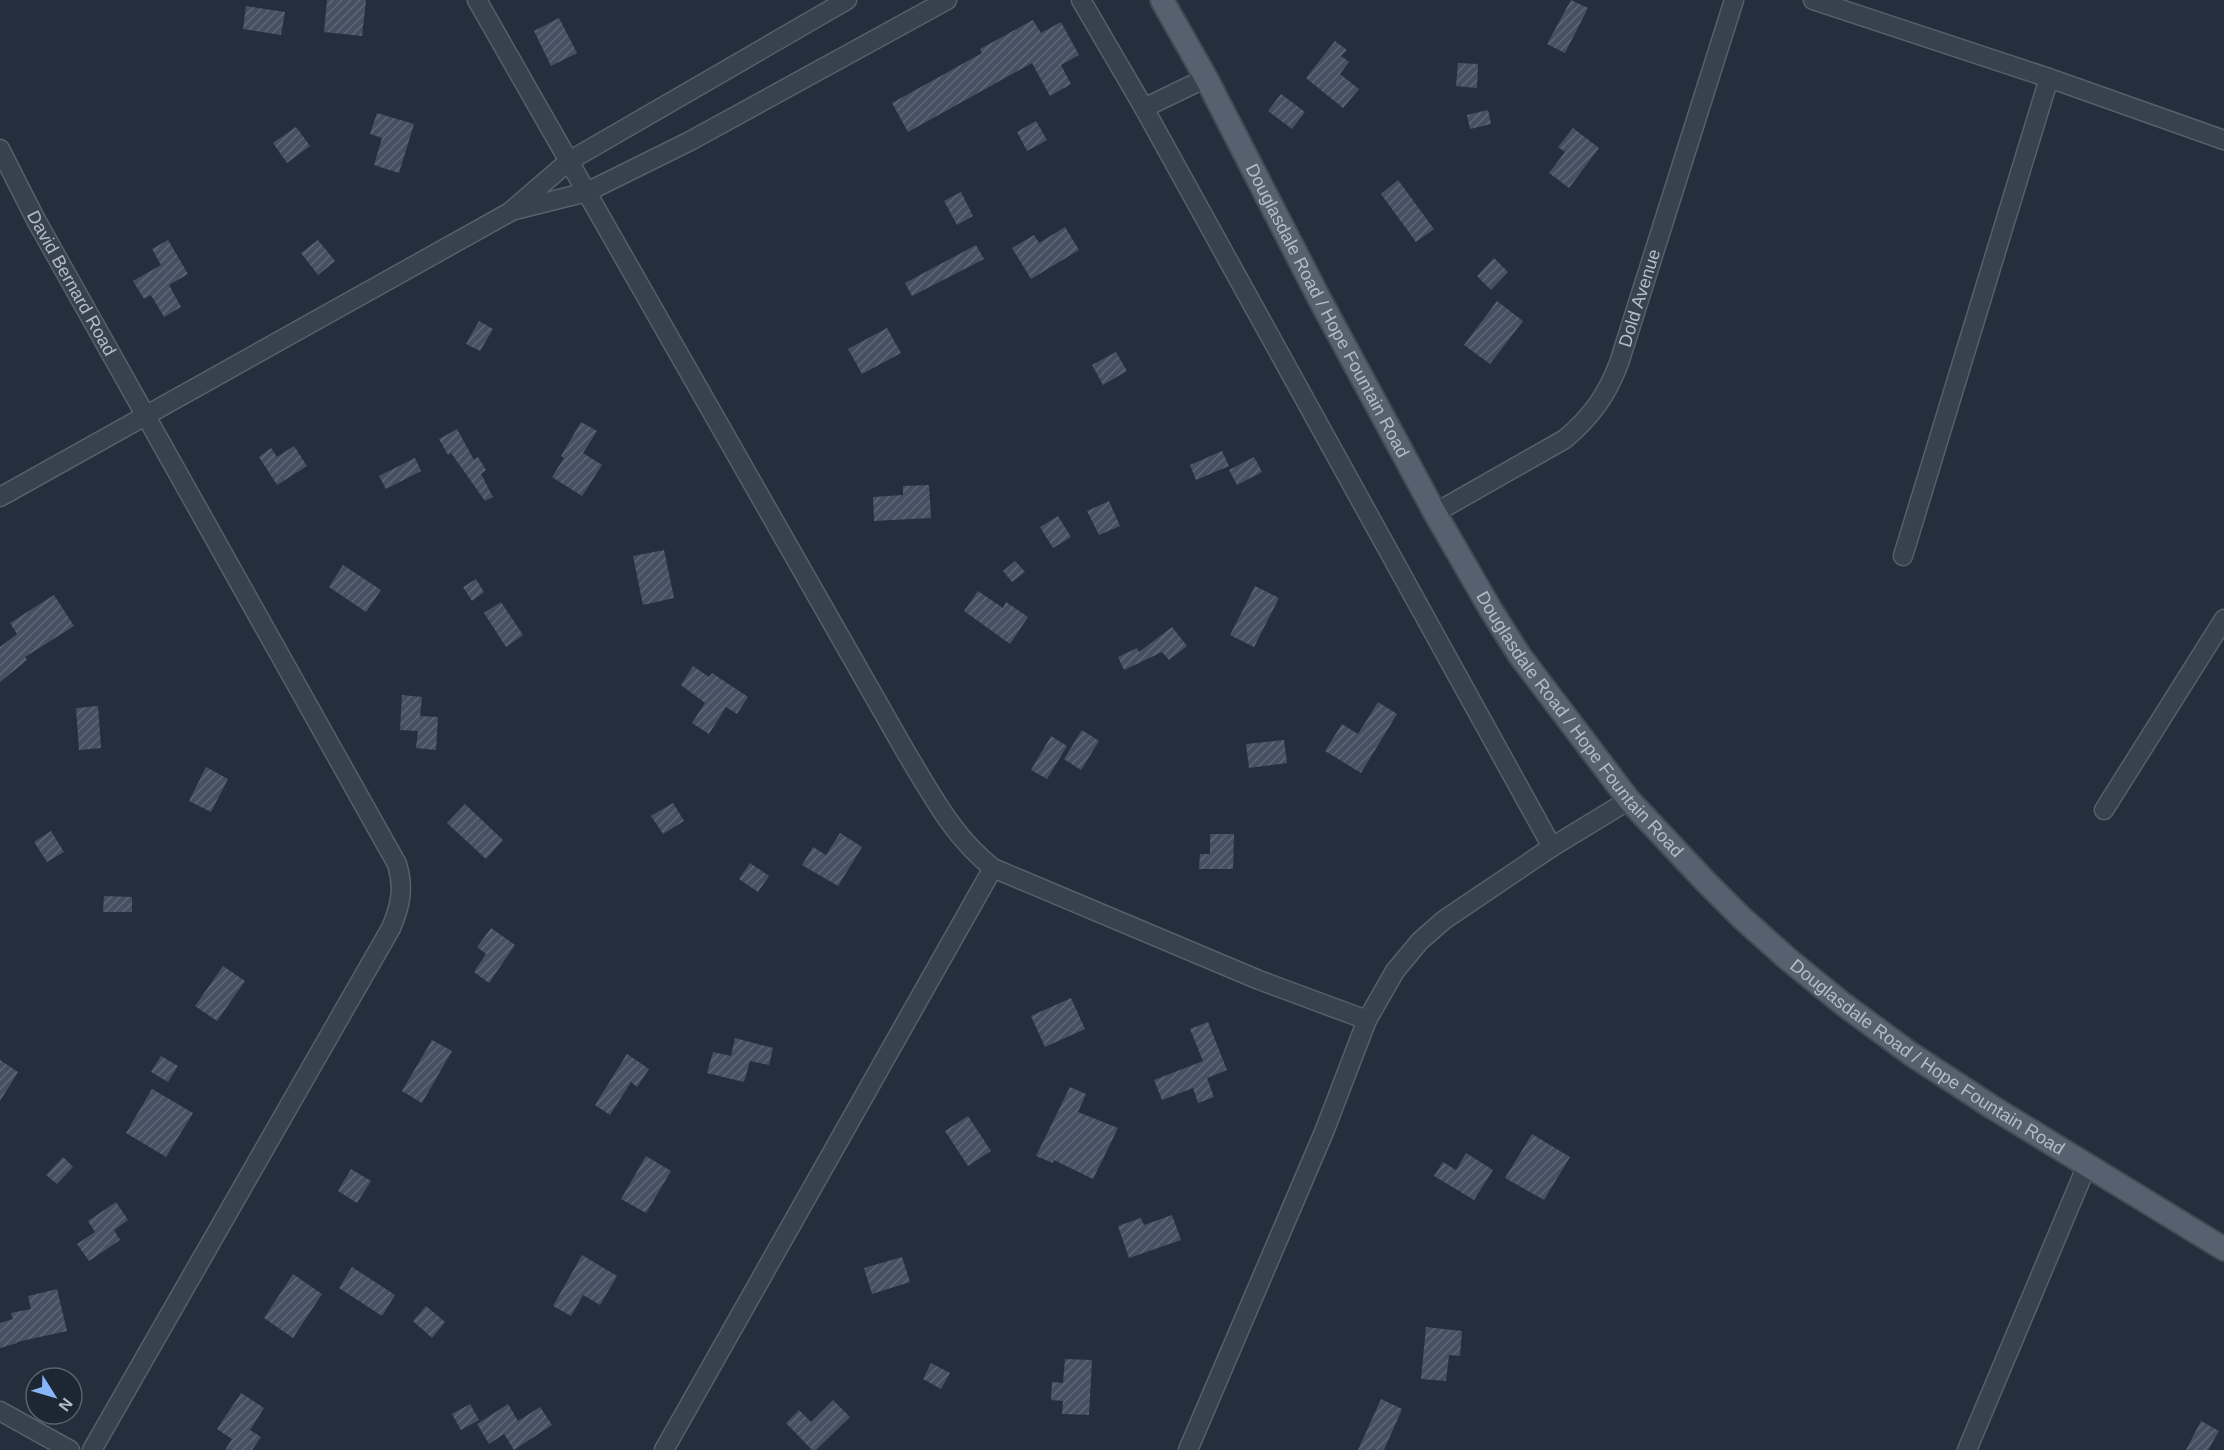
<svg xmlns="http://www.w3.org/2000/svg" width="2224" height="1450" font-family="Arial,sans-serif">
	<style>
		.building { fill: url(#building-hatch) }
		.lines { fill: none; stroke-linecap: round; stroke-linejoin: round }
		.minor-casing { stroke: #565f6c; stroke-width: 21 }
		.major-casing { stroke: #414a57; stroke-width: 26 }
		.minor { stroke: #38414e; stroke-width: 18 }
		.major { stroke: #56606e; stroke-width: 22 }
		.labels { text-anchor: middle; stroke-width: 4.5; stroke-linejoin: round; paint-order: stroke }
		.street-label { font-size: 18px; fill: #b4bcc9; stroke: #1d2633 }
	</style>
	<defs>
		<pattern id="building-hatch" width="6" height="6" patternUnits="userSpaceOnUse" patternTransform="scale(1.5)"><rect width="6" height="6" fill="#455162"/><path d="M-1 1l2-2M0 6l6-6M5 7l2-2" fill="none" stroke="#5d6877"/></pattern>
	</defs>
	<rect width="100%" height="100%" fill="#242f3e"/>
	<g class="building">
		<path d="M327 0H366L362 36 324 32Z"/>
		<path d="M1571 0 1588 8 1565 53 1547 44Z"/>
		<path d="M246 6 285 12 281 35 243 29Z"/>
		<path d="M559 18 577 53 551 66 534 31Z"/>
		<path d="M1033 20 1041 33 1061 22 1079 55 1061 65 1071 84 1050 96 1032 63 908 132 892 103 982 53 980 49Z"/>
		<path d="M1335 41 1347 50 1341 56 1349 62 1340 74 1359 89 1343 108 1306 78Z"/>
		<path d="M1458 63 1478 64 1477 88 1456 86Z"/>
		<path d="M1281 94 1305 112 1292 129 1268 111Z"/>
		<path d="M1488 110 1491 124 1470 129 1467 115Z"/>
		<path d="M377 113 414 124 399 173 374 165 382 138 370 134Z"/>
		<path d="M1036 121 1047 140 1027 151 1017 132Z"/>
		<path d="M296 127 310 146 287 163 273 143Z"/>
		<path d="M1573 128 1599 148 1569 188 1549 173 1565 152 1558 147Z"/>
		<path d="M1398 180 1434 229 1416 242 1381 194Z"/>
		<path d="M961 192 973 216 957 225 944 201Z"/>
		<path d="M1065 227 1079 250 1031 279 1012 248 1034 235 1039 243Z"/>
		<path d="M168 240 188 274 169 285 181 307 164 317 151 295 144 299 133 281 161 265 152 249Z"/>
		<path d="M318 240 335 261 318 275 301 253Z"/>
		<path d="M976 245 984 259 912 296 905 283Z"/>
		<path d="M1494 258 1508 272 1491 290 1477 276Z"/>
		<path d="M1497 301 1523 321 1490 364 1464 345Z"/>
		<path d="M479 321 493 329 480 351 466 344Z"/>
		<path d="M887 328 901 353 862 374 848 349Z"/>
		<path d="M1116 352 1127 371 1103 385 1092 365Z"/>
		<path d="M581 422 597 431 583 453 602 465 582 496 552 477 564 458 561 456Z"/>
		<path d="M457 429 474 460 478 457 486 470 481 474 493 497 485 501 451 453 448 455 439 439Z"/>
		<path d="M294 446 307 466 277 485 259 457 271 448 277 457Z"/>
		<path d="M1222 451 1229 466 1196 480 1190 465Z"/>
		<path d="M1254 457 1262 472 1237 485 1229 470Z"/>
		<path d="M415 458 421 471 386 489 379 476Z"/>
		<path d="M929 485 931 518 874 521 873 497 903 495V486Z"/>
		<path d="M1109 501 1120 526 1099 535 1087 511Z"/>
		<path d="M1058 516 1071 537 1053 548 1040 527Z"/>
		<path d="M664 550 674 598 643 605 633 556Z"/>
		<path d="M1015 561 1025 572 1012 582 1003 571Z"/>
		<path d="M343 565 381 590 366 612 329 587Z"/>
		<path d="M476 579 484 592 472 601 463 587Z"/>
		<path d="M1255 586 1279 598 1254 647 1230 635Z"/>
		<path d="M978 591 1003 608 1006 602 1028 617 1010 644 964 611Z"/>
		<path d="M54 595 74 626 25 657 27 660 0 682V647L17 634 10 623Z"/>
		<path d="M501 602 523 635 506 647 484 613Z"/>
		<path d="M1172 627 1187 646 1169 660 1162 652 1124 670 1118 657 1137 648 1139 652Z"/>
		<path d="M693 666 709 677 712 673 748 697 737 714 726 707 709 734 692 723 705 703 681 685Z"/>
		<path d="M402 695 422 697 420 716 438 717 436 750 416 748 418 731 400 730Z"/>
		<path d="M1378 702 1397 714 1361 773 1325 751 1342 724 1358 734Z"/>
		<path d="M98 706 101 748 79 750 76 708Z"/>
		<path d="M1082 730 1099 741 1081 770 1064 759Z"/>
		<path d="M1051 736 1067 746 1047 779 1031 770Z"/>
		<path d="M1284 740 1287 763 1249 768 1246 744Z"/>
		<path d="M206 767 228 779 211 812 189 801Z"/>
		<path d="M673 803 684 821 663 834 651 816Z"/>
		<path d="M465 804 503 840 486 859 447 823Z"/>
		<path d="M51 831 64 852 47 862 34 842Z"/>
		<path d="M840 833 862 847 838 886 802 865 813 847 826 855Z"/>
		<path d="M1210 834H1234L1233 869H1199L1200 854H1210Z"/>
		<path d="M750 863 769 876 758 892 739 879Z"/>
		<path d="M104 896 132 897V912H103Z"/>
		<path d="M491 928 515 945 489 983 474 972 486 954 477 947Z"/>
		<path d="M223 966 245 981 217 1021 195 1006Z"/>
		<path d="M1071 998 1085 1029 1045 1047 1031 1016Z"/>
		<path d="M1208 1022 1227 1070 1207 1078 1214 1097 1198 1103 1193 1088 1162 1100 1154 1080 1203 1061 1190 1029Z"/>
		<path d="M735 1038 773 1048 769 1065 750 1061 744 1082 707 1073 713 1052 731 1056Z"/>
		<path d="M432 1040 452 1051 422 1103 402 1091Z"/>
		<path d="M627 1054 649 1069 637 1087 631 1082 610 1115 595 1105Z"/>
		<path d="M161 1056 178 1066 168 1082 151 1072Z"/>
		<path d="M0 1060 18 1072 0 1101Z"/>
		<path d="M1070 1087 1086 1094 1078 1112 1118 1128 1093 1179 1054 1160 1053 1163 1036 1156Z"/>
		<path d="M152 1089 193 1113 166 1157 126 1133Z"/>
		<path d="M968 1116 991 1151 968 1166 945 1131Z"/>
		<path d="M1532 1134 1570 1157 1544 1200 1505 1178Z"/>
		<path d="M1466 1153 1493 1170 1474 1200 1434 1176 1443 1162 1456 1170Z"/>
		<path d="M646 1156 671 1171 646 1213 621 1199Z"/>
		<path d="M63 1157 73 1167 57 1184 46 1175Z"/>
		<path d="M351 1169 371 1181 357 1203 338 1191Z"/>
		<path d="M116 1202 128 1220 114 1230 120 1240 89 1261 77 1244 95 1232 88 1221Z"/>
		<path d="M1172 1215 1181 1240 1129 1258 1118 1226 1141 1218 1144 1225Z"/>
		<path d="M582 1255 617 1276 600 1305 583 1295 571 1316 553 1306Z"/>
		<path d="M902 1257 910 1282 872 1294 864 1268Z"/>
		<path d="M352 1267 395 1295 382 1316 339 1288Z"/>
		<path d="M293 1274 322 1294 293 1338 264 1318Z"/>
		<path d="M57 1289 67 1331 17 1342V1343L0 1348V1323L13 1319 11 1313 31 1309 28 1296Z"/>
		<path d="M426 1306 445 1322 432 1338 413 1321Z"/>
		<path d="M1426 1327 1462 1331 1460 1356 1449 1355 1446 1381 1421 1379Z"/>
		<path d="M1065 1359 1092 1360 1089 1415 1062 1414 1063 1401 1051 1400 1052 1382 1063 1383Z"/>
		<path d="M931 1363 950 1373 941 1389 923 1379Z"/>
		<path d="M241 1393 264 1408 250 1430 261 1437 252 1450H225L232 1439 217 1429Z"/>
		<path d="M1381 1399 1402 1409 1384 1450H1358Z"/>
		<path d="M833 1400 850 1417 816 1450H812L786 1423 799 1410 811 1422Z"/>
		<path d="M470 1404 479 1420 461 1430 452 1414Z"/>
		<path d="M508 1404 518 1421 540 1407 552 1425 514 1450 504 1434 489 1444 477 1424Z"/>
		<path d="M2201 1421 2219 1431 2208 1450H2186Z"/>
	</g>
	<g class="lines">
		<defs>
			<g id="minor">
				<path d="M477 0 907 754C932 795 954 838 993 868L1259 980 1367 1020"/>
				<path d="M1081 0 1144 108 1206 78"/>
				<path d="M1813 0 2049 78 2224 140"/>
				<path d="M1144 108 1552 847"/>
				<path id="s1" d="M0 149 36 220 397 864C404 887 401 905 391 928L92 1450"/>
				<path d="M511 211 587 192 690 141 947 0"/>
				<path d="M0 497 510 212 569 161 847 0"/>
				<path id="s2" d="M1435 513 1565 439C1591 417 1607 395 1619 363L1734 0"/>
				<path d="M1903 556 2049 78"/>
				<path d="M2104 810 2224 619"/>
				<path d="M0 1411 70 1450"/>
				<path d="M664 1450 993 868"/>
				<path d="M1188 1450 1324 1132 1367 1020 1395 971 1420 941 1444 920 1552 847 1629 800"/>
				<path d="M1967 1450 2087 1165"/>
			</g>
			<g id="major">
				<path id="s3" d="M1162 0 1206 78 1319 298 1435 513 1491 610 1520 656 1629 800 1705 881 1742 918 1789 960 1843 1004 1911 1054 1992 1107 2224 1249"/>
			</g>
		</defs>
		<use href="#minor" class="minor-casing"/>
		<use href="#major" class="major-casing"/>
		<use href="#minor" class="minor"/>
		<use href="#major" class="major"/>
	</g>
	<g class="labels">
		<g class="street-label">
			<text dy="6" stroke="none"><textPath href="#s1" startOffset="152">David Bernard Road</textPath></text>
			<text dy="6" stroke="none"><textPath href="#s2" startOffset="312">Dold Avenue</textPath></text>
			<text dy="6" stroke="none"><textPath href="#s3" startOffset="352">Douglasdale Road / Hope Fountain Road</textPath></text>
			<text dy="6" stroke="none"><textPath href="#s3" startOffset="838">Douglasdale Road / Hope Fountain Road</textPath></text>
			<text dy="6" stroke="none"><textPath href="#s3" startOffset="1324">Douglasdale Road / Hope Fountain Road</textPath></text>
		</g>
	</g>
	<g transform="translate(54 1396) rotate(127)"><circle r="28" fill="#1d2633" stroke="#59626f" stroke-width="1.5"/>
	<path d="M0-4.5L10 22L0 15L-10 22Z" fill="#8ab4f8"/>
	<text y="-9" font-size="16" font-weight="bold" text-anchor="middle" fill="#b4bcc9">N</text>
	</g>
</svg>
